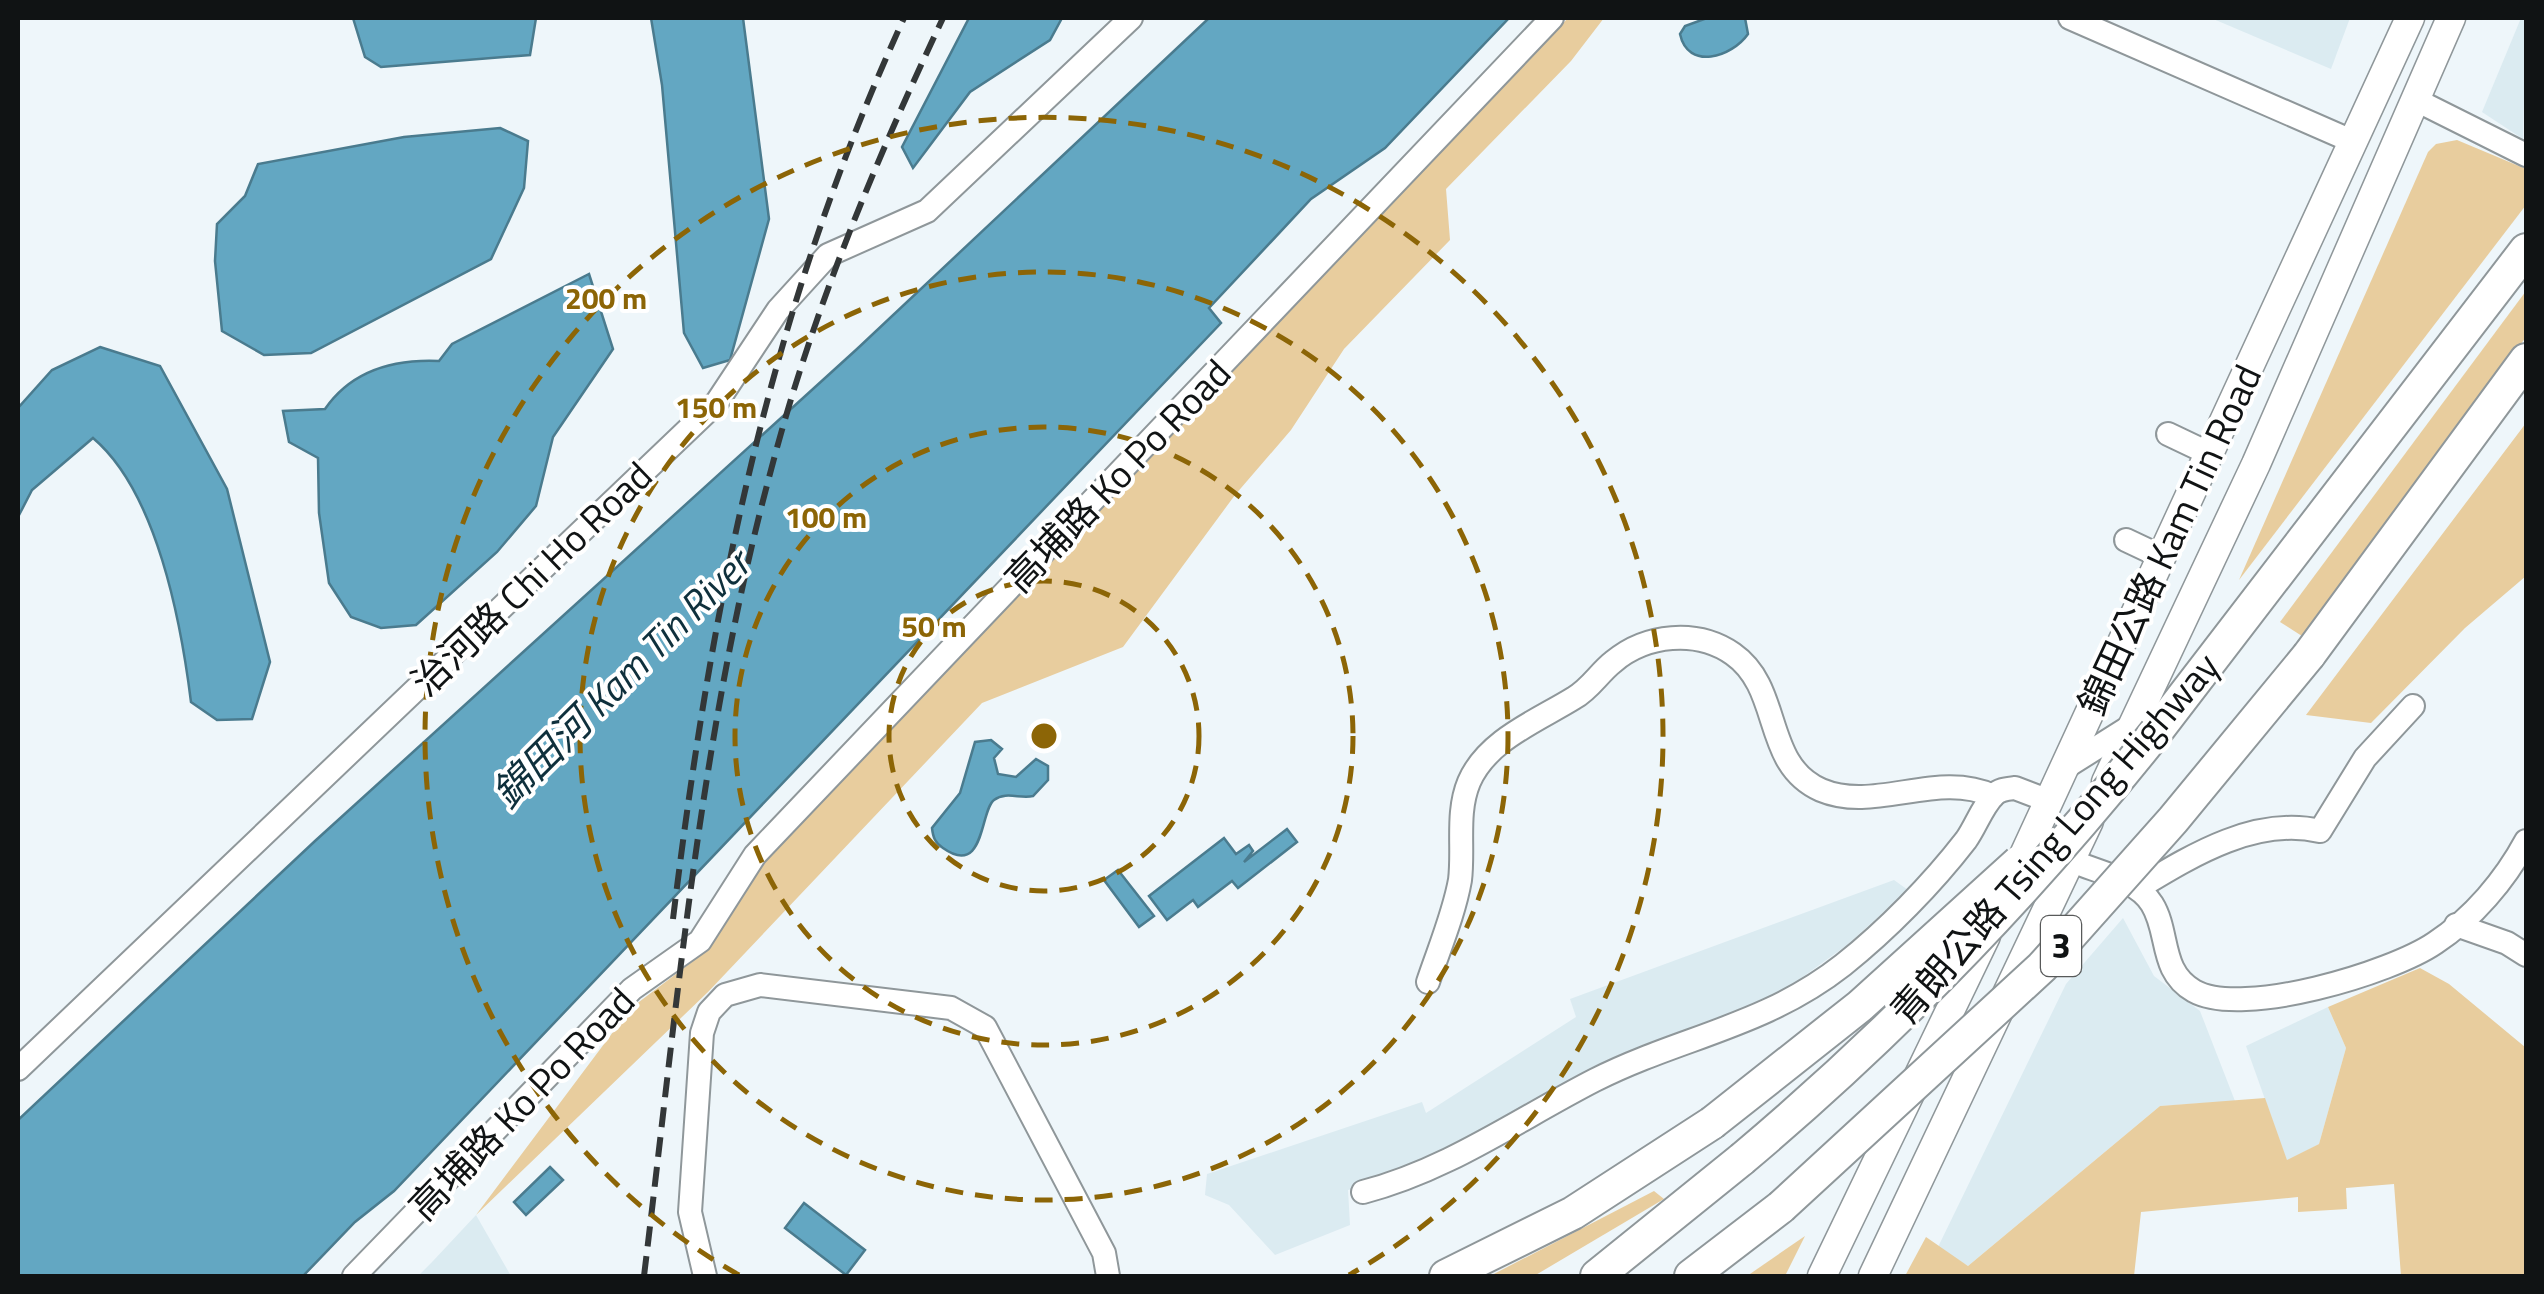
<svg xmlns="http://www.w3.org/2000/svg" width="2544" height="1294" font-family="'Titillium Web','Noto Sans TC',sans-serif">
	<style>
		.built { fill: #dbebf1 }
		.green { fill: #e8cd9e }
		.water { fill: #63a7c2; stroke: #4a7b8e; stroke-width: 2.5 }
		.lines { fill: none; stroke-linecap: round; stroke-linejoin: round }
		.minor-casing { stroke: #8f979a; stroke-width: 26 }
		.major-casing { stroke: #8f979a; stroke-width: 31 }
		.highway-casing { stroke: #8f979a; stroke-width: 36 }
		.minor { stroke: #fff; stroke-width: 22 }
		.major { stroke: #fff; stroke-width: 28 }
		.highway { stroke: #fff; stroke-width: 32 }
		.rail { stroke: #333738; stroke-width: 6; stroke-dasharray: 20 10; stroke-linecap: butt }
		.highway-bridge-casing { stroke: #8f979a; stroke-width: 36; stroke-linecap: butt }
		.highway-bridge { stroke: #fff; stroke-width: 32 }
		.ring { fill: none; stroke: #8c6506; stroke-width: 5; stroke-dasharray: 18 12 }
		.labels { text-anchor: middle; stroke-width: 8; stroke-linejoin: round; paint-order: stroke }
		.shield { fill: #fff; stroke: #585a5a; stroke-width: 2.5 }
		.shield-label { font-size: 35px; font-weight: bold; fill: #101314 }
		.street-label { font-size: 38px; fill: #101314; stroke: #fff }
		.water-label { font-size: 40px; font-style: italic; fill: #0f303c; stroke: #fff }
		.centre { fill: #8c6506; stroke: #fff; stroke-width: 5 }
		.ring-label { font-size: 30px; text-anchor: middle; font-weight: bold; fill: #8c6506; stroke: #fff; stroke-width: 8; stroke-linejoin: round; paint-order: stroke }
	</style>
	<rect width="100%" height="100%" fill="#eef6fa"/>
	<g class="built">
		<path d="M2211 18H2350L2331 69Z"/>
		<path d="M2521 18H2526L2523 139 2482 112Z"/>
		<path d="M1894 880 1908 890 1847 945 1786 989 1396 1177 1348 1190 1350 1225 1275 1255 1229 1205 1205 1195 1207 1174 1422 1102 1426 1113 1576 1017 1570 999Z"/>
		<path d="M2123 918 2154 976 2200 1011 2235 1101 2160 1106 1968 1266 1938 1247 2066 984Z"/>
		<path d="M2328 1007 2346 1048 2319 1144 2287 1161 2246 1046Z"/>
		<path d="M476 1215 511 1276H418L433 1261Z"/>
	</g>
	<g class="green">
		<path d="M1568 18H1604L1571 61 1446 189 1450 240 1344 349 1291 430 1235 495 1123 647 982 703 708 992 476 1215 631 1008 709 949 764 863Z"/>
		<path d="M2457 140 2526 169V205L2239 580 2428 152 2436 144Z"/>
		<path d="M2526 291V337L2305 638 2280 622Z"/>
		<path d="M2526 423V576L2465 628 2371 723 2306 715Z"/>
		<path d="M2420 968 2449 984 2525 1047 2526 1276H2401L2394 1184 2346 1188 2347 1209 2298 1212V1197L2141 1212 2134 1276H1905L1926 1237 1968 1266 2160 1106 2265 1098 2287 1160 2319 1144 2346 1048 2328 1007Z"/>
		<path d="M1654 1191 1664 1199 1534 1276H1490Z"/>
		<path d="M1805 1236 1785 1276H1747Z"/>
	</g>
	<g class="water">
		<path d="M353 18H536L530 55 381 67 365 57Z"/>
		<path d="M651 18H743L769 219 730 360 703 368 684 333 662 85Z"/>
		<path d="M969 18H1062L1050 40 970 92 913 168 902 147Z"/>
		<path d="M1209 18H1509L1385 148 1311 199 1209 308 1221 323 394 1191 355 1222 303 1276H18V1120L315 841 857 349Z"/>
		<path d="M1707 18H1745L1748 34C1732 57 1688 71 1680 34L1685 26Z"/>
		<path d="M500 128 528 141 524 188 491 259 311 353 264 355 222 331 215 261 217 224 245 196 258 164 404 137Z"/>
		<path d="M589 274 613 349 553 437 536 506 497 552 416 625 381 628 351 617 329 583 319 513 318 458 289 442 283 411 325 409C352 370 394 359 439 361L452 344Z"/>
		<path d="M100 347 160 366 227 489 270 662 252 719 217 720 191 702C181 622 157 492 93 438L32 490 18 517V408L52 370Z"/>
		<path d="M991 740 1002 749 994 758 998 774 1016 777 1036 759 1048 766V780L1033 796C1020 799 1006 791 994 800 980 810 985 878 943 848 935 843 933 837 932 828L960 793 975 742Z"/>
		<path d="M1287 829 1297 842 1238 888 1232 881 1198 907 1193 900 1167 920 1149 896 1224 838 1236 854 1249 845 1253 851 1244 862Z"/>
		<path d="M1118 870 1154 916 1139 927 1104 880Z"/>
		<path d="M550 1167 563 1180 526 1215 514 1202Z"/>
		<path d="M804 1203 865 1250 846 1275 785 1228Z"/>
	</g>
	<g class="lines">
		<defs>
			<g id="minor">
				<path d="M2070 18 2354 142"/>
				<path d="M2414 99 2526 155"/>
				<path d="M2168 434 2210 454"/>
				<path d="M2126 540 2162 557"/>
				<path d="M2066 767 2131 726"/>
				<path d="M2072 861C2097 872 2137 879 2152 904 2170 933 2159 971 2194 991 2242 1018 2391 973 2435 943 2473 918 2505 880 2526 841"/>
				<path d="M2138 888C2191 856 2255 816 2320 831L2365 758 2413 706"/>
				<path d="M2456 925 2507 943 2526 955"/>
				<path d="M1428 982C1439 949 1454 914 1460 880 1464 848 1456 813 1469 782 1487 740 1537 721 1574 698 1590 689 1599 673 1613 662 1646 634 1697 629 1733 654 1783 689 1762 764 1821 790 1875 813 1937 770 1993 796"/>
				<path d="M18 1069 717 402 778 310 828 255 927 211 1131 18"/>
				<path d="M1363 1192C1448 1170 1517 1120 1595 1080 1680 1037 1764 1027 1843 965 1887 930 1932 884 1966 840 1976 826 1982 807 1994 795 2000 789 2007 789 2015 788L2049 801"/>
				<path d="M354 1276 632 989 700 941 755 855 1552 18"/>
				<path d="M705 1276 690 1212 702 1033 709 1012 725 995 760 985 951 1008 985 1027 1104 1253 1108 1276"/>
			</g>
			<g id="major">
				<path d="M2106 782 2256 464 2451 18"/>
				<path d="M2011 883 2410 18"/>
				<path d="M1822 1276 1986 936"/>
				<path d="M1873 1276 2089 821"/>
			</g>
			<g id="highway">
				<path d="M2309 655 2526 360"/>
				<path d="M2156 732 2526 250"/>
				<path d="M1446 1276 1573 1213 1712 1123"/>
				<path d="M1597 1276 1742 1159"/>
				<path d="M1691 1276 1781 1207"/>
			</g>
		</defs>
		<use href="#minor" class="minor-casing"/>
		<use href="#major" class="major-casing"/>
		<use href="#highway" class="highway-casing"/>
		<use href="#minor" class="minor"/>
		<use href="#major" class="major"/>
		<use href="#highway" class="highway"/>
		<g class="rail">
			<path d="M673 919C712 600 769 312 904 18"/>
			<path d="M644 1276C677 1007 700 733 771 470 812 313 874 164 943 18"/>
		</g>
		<defs>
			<g id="highway-bridge">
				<path d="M1712 1123 1860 1006 2019 862"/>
				<path d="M1742 1159C1893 1032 2033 887 2156 732"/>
				<path d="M1781 1207 2042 967 2173 820 2309 655"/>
			</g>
		</defs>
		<use href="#highway-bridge" class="highway-bridge-casing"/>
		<use href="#highway-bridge" class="highway-bridge"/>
	</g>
	<g class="ring">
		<circle cx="1044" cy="736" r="155"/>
		<circle cx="1044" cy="736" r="309"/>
		<circle cx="1044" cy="736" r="464"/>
		<path d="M739 1275A619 619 0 1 1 1349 1275"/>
	</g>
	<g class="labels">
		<rect class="shield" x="2041" y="916" width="40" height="60" rx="8"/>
		<g class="shield-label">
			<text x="2061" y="958">3</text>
		</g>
		<g class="street-label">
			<text transform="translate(1118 476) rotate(-46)" y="13">高埔路 Ko Po Road</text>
			<text transform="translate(2170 540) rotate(-65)" y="13">錦田公路 Kam Tin Road</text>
			<text transform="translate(532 579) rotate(-44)" y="13">治河路 Chi Ho Road</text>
			<text transform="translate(2055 839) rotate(-49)" y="13">青朗公路 Tsing Long Highway</text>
			<text transform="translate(522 1104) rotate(-46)" y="13">高埔路 Ko Po Road</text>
		</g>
		<g class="water-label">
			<text transform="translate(621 679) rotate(-45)" y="14">錦田河 Kam Tin River</text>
		</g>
	</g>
	<circle cx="1044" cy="736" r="15" class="centre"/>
	<g class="ring-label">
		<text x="606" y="309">200 m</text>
		<text x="716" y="418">150 m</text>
		<text x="826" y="528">100 m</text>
		<text x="934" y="637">50 m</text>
	</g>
	<rect width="2544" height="1294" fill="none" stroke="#101314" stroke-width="40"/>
</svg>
